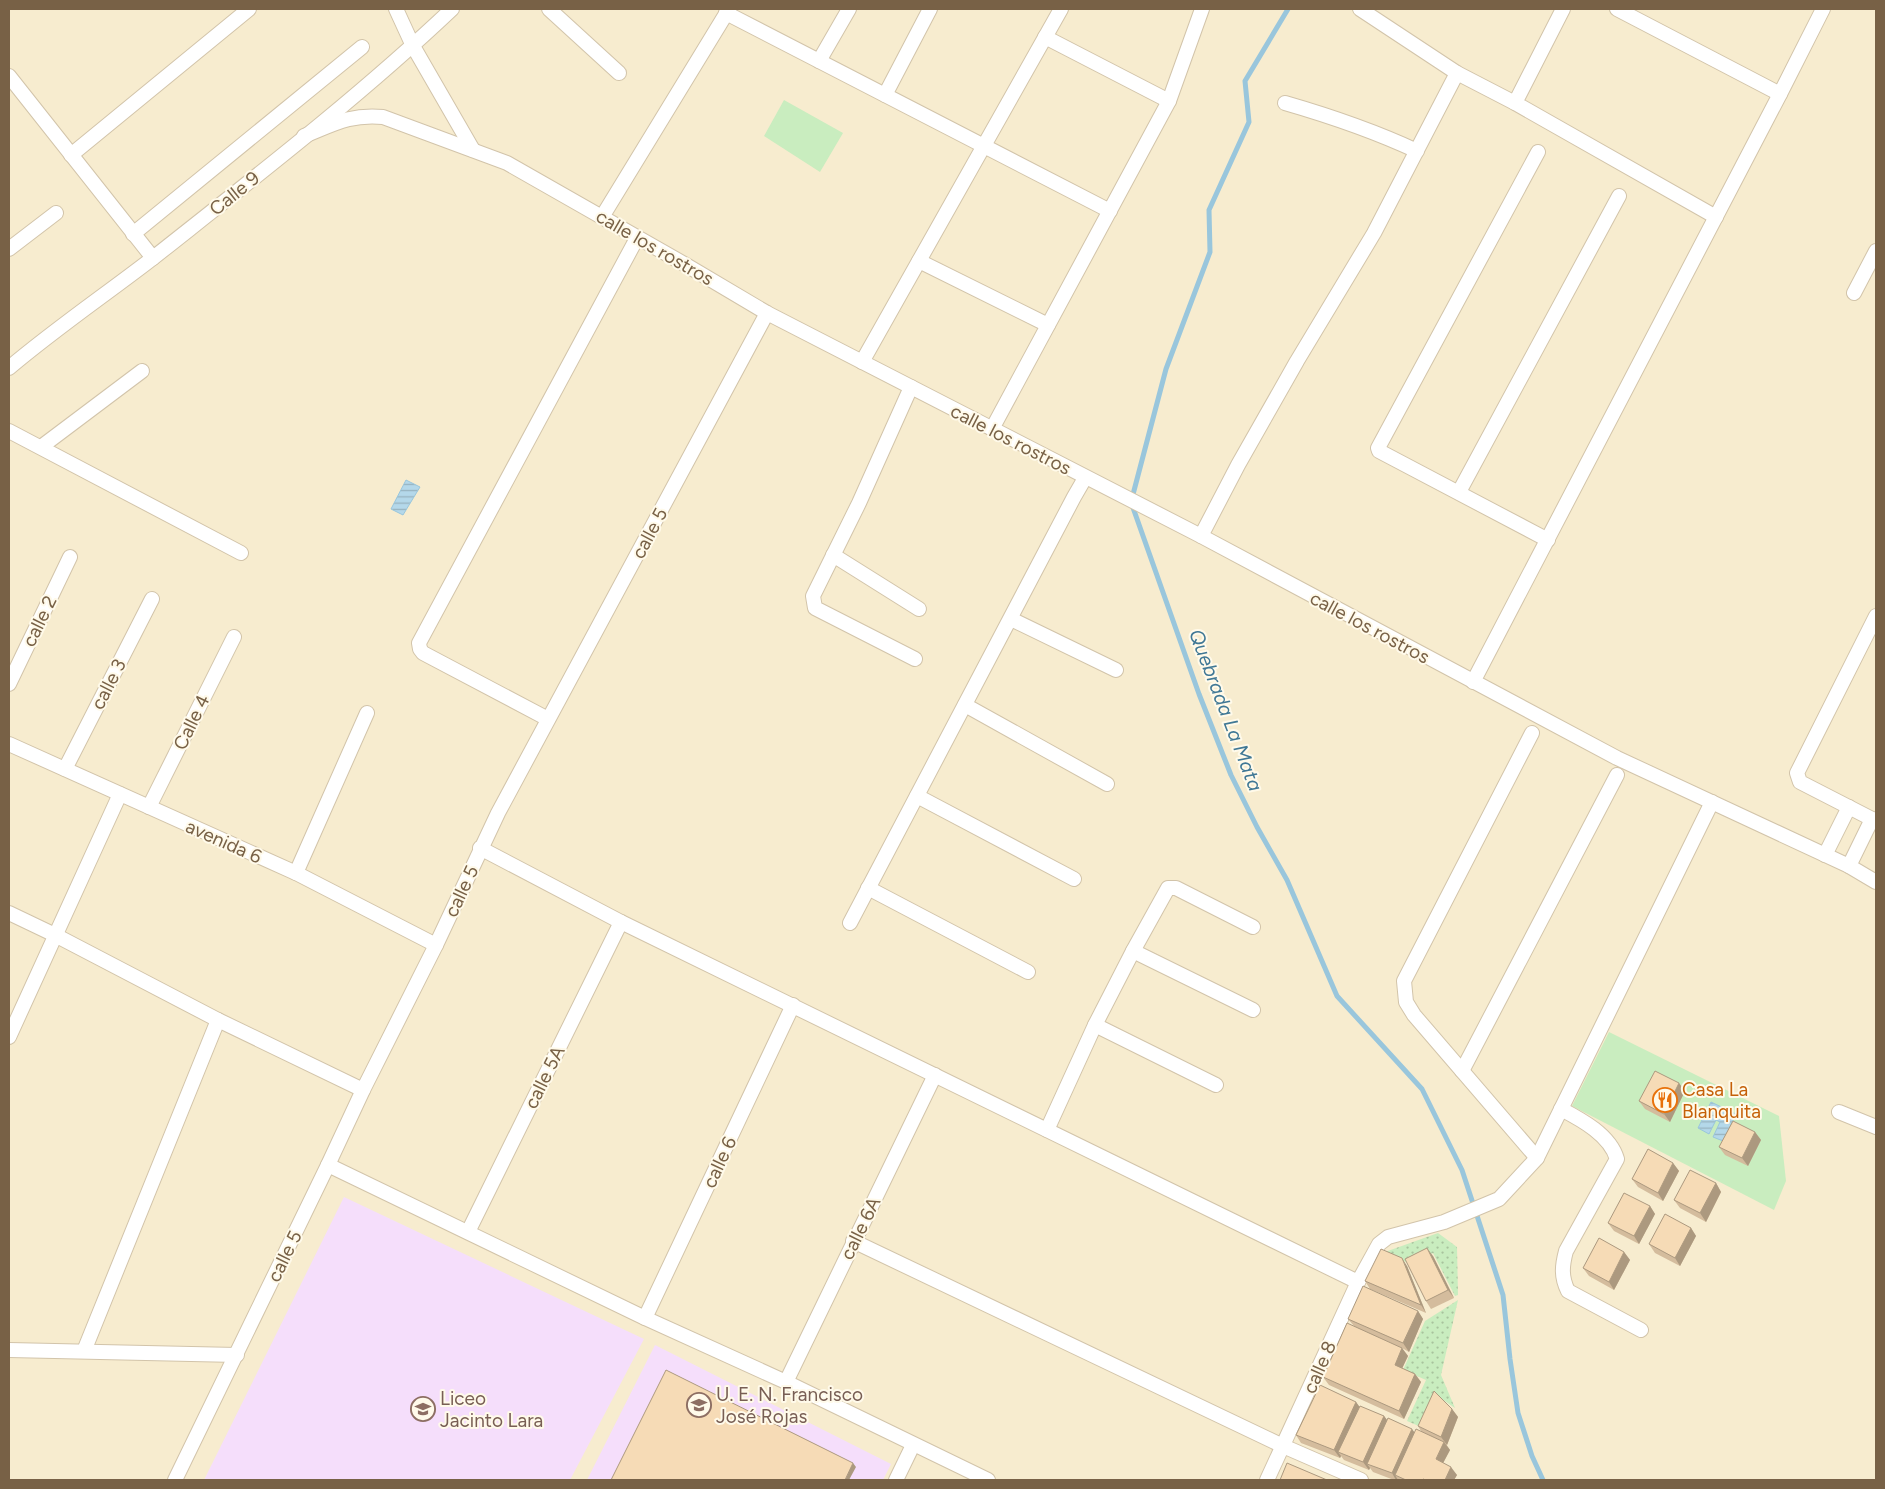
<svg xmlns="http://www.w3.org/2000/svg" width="1885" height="1489" font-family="Figtree,sans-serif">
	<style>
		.residential { fill: #f7eccf }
		.education { fill: #f5defb }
		.grass { fill: url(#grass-dots) }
		.park { fill: #c9edbf }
		.water { fill: url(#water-rules); stroke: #99c6dc }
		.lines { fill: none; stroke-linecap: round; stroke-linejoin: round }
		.stream { stroke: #99c6dc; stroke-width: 5 }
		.minor-casing { stroke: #d2c4aa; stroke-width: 16 }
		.minor { stroke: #fff; stroke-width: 14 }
		.wall { fill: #d4bc9d }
		.shaded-wall { fill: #ac997f }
		.building { fill: #f6dbb6; stroke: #ac997f }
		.labels { text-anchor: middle; stroke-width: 4; stroke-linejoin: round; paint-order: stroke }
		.street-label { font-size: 19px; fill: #786146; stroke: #fffaea }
		.food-label { font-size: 19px; fill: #c56008; stroke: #fffaea; text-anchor: start }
		.education-label { font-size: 19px; fill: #785e54; stroke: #fffaea; text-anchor: start }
		.water-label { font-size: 20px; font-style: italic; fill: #407895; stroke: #fffaea }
	</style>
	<defs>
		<pattern id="grass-dots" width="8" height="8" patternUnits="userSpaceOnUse" patternTransform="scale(1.25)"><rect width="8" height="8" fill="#c9edbf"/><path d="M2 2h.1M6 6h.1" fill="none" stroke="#a8c39d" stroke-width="1.8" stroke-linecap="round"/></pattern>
		<pattern id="water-rules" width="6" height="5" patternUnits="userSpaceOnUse" patternTransform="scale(1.25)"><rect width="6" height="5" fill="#b4d8ea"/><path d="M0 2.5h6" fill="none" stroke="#97b3bf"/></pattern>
	</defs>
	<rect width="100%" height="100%" fill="#fef8e1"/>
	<rect class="residential" x="9" y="9" width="1867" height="1471"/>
	<g class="education">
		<path d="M344 1197 644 1339 570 1480H204Z"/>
		<path d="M655 1345 891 1464 883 1480H587Z"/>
	</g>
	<g class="grass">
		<path d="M1438 1233 1457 1247 1458 1295 1455 1296 1433 1253 1410 1264 1385 1252Z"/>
		<path d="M1458 1300 1441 1375 1455 1408 1436 1395 1421 1427 1407 1421 1426 1380 1403 1370 1425 1321Z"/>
	</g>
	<g class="park">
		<path d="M784 100 843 133 820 172 764 136Z"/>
		<path d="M1609 1032 1779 1116 1786 1181 1774 1210 1572 1106Z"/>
	</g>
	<g class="water">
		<path d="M406 480 420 487 403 515 391 509Z"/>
		<path d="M1711 1102 1736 1114 1723 1141 1713 1137 1720 1122 1716 1120 1709 1134 1698 1128Z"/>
	</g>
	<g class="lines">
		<path class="stream" d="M1288 9 1245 81 1249 122 1209 210 1210 252 1166 369 1131 502 1199 694 1231 775 1257 827 1287 880 1337 996 1422 1089 1462 1170 1503 1295 1510 1359 1518 1413 1532 1456 1543 1480"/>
		<defs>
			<g id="minor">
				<path d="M396 9 413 46 473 150"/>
				<path d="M549 9 619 73"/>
				<path d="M1360 9 1457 73 1515 103 1716 217"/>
				<path d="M1617 9 1780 94"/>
				<path d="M726 13 1110 211"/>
				<path d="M1045 37 1169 101"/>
				<path d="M819 61 849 9"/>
				<path d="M9 76 153 258"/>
				<path d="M885 95 930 9"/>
				<path d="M1285 103C1330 116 1374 131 1417 151"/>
				<path d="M1515 103 1563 9"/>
				<path d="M304 136C334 124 350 114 383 117L507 163 686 265 767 313 1201 536 1617 758 1849 866 1876 882"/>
				<path d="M1538 152 1378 448 1379 451 1548 540"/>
				<path d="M71 155 249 9"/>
				<path d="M602 217 729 9"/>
				<path d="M133 234 362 47"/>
				<path d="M9 249 56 213"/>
				<path d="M919 261 1048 325"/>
				<path d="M1854 293 1876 251"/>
				<path d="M862 362 1061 9"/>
				<path d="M9 368C55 329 105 295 153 258 254 178 359 97 452 9"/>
				<path d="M911 387 859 503 813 596 815 608 915 659"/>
				<path d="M992 429 1169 101 1202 9"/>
				<path d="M9 431 241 553"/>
				<path d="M41 447 142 371"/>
				<path d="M1459 492 1619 196"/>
				<path d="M1201 536 1238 465 1297 361 1374 233 1457 73"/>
				<path d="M833 555 919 609"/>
				<path d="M1876 616 1797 773 1800 782 1876 821"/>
				<path d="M1011 619 1116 670"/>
				<path d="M1473 682 1780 94 1823 9"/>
				<path d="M9 684 70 557"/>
				<path d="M965 705 1107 784"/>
				<path d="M548 719 423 653 420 649 419 643 637 238"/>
				<path d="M1532 733 1404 981 1406 1002 1414 1015 1537 1158"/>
				<path d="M9 744 296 873 436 945"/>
				<path d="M65 769 152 599"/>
				<path d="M917 796 1074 879"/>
				<path d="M149 807 234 637"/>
				<path d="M480 848 621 922 1358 1282"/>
				<path d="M1825 855 1849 807"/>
				<path d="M1849 866 1872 819"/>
				<path d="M296 873 367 713"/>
				<path d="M868 888 1028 972"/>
				<path d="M9 913 55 935 218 1020 363 1090"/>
				<path d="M850 923 1074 497 1085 478"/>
				<path d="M1133 951 1253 1010"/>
				<path d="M1095 1025 1216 1085"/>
				<path d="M9 1037 120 794"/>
				<path d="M1462 1071 1617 775"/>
				<path d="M1561 1109C1582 1120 1610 1135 1617 1159L1566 1251C1562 1266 1561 1277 1568 1291L1641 1330"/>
				<path d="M1839 1112 1876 1127"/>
				<path d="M1047 1130 1095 1025 1133 951 1168 888H1176L1253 927"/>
				<path d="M328 1165 645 1318 786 1382 988 1480"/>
				<path d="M468 1232 621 922"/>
				<path d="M853 1241 1283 1446 1361 1480"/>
				<path d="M645 1318 793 1005"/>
				<path d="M9 1350 237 1355"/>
				<path d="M84 1351 218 1020"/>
				<path d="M786 1382 935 1075"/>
				<path d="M175 1480 328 1165 363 1090 436 945 498 813 767 313"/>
				<path d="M896 1480 913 1445"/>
				<path d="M1267 1480 1358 1282 1379 1244 1388 1237 1444 1222 1499 1199 1537 1158 1712 802"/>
			</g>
		</defs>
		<use href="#minor" class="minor-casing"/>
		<use href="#minor" class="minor"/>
	</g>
	<g class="wall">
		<path d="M1685 1091 1670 1122 1645 1109 1639 1101Z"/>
		<path d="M1755 1132 1761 1140 1748 1166 1725 1155 1719 1147Z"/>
		<path d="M1673 1163 1679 1171 1663 1201 1638 1187 1632 1179Z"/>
		<path d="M1716 1183 1721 1192 1706 1222 1680 1208 1674 1200Z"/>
		<path d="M1650 1206 1655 1214 1639 1244 1614 1231 1608 1223Z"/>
		<path d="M1691 1228 1696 1236 1680 1266 1655 1253 1649 1244Z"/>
		<path d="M1624 1252 1630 1260 1614 1290 1589 1276 1583 1268Z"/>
		<path d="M1433 1256 1454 1298 1431 1309 1426 1301Z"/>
		<path d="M1407 1266 1426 1313 1370 1289 1365 1281Z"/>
		<path d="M1418 1311 1423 1319 1409 1352 1402 1348 1408 1356 1402 1368 1415 1374 1421 1382 1404 1419 1329 1385 1323 1377 1354 1326 1348 1319Z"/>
		<path d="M1356 1402 1359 1407 1384 1416 1387 1420 1415 1433 1421 1431 1418 1426 1452 1409 1458 1417 1447 1445 1446 1444 1450 1450 1443 1463 1457 1475 1454 1480H1394L1373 1472 1370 1468 1369 1470 1344 1460 1341 1456 1340 1458 1301 1443 1296 1435Z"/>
	</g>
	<g class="shaded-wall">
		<path d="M1679 1083 1685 1091 1670 1122 1664 1114Z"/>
		<path d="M1755 1132 1761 1140 1748 1166 1742 1158Z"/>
		<path d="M1673 1163 1679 1171 1663 1201 1658 1193Z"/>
		<path d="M1716 1183 1721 1192 1706 1222 1700 1213Z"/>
		<path d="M1650 1206 1655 1214 1639 1244 1634 1236Z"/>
		<path d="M1691 1228 1696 1236 1680 1266 1675 1258Z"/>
		<path d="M1427 1248 1433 1256 1454 1298 1448 1290Z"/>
		<path d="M1624 1252 1630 1260 1614 1290 1609 1282Z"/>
		<path d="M1402 1258 1407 1266 1426 1313 1421 1305Z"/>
		<path d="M1418 1311 1423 1319 1409 1352 1403 1343Z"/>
		<path d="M1402 1348 1408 1356 1400 1373 1395 1365Z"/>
		<path d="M1415 1374 1421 1382 1404 1419 1399 1411Z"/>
		<path d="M1356 1402 1362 1410 1338 1452 1341 1456 1340 1458 1334 1450Z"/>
		<path d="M1452 1409 1458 1417 1447 1445 1441 1437Z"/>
		<path d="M1384 1416 1390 1424 1367 1464 1370 1468 1369 1470 1363 1462Z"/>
		<path d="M1412 1429 1418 1437 1395 1475 1398 1480H1396L1392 1473Z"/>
		<path d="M1444 1442 1450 1450 1441 1467 1436 1459Z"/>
		<path d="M853 1463 856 1467 849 1480H845Z"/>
		<path d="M1451 1467 1457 1475 1454 1480H1445Z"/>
	</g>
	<g class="building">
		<path d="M1655 1071 1679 1083 1664 1114 1639 1101Z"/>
		<path d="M1733 1121 1755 1132 1742 1158 1719 1147Z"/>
		<path d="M1648 1149 1673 1163 1658 1193 1632 1179Z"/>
		<path d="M1690 1170 1716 1183 1700 1213 1674 1200Z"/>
		<path d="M1624 1193 1650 1206 1634 1236 1608 1223Z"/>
		<path d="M1665 1214 1691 1228 1675 1258 1649 1244Z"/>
		<path d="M1599 1238 1624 1252 1609 1282 1583 1268Z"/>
		<path d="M1427 1248 1448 1290 1426 1301 1405 1259Z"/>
		<path d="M1381 1249 1402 1258 1421 1305 1365 1281Z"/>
		<path d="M1363 1286 1418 1311 1403 1343 1348 1319Z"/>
		<path d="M1347 1323 1402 1348 1395 1365 1415 1374 1399 1411 1323 1377Z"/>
		<path d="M666 1370 853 1463 845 1480H611Z"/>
		<path d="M1320 1385 1356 1402 1334 1450 1296 1435Z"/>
		<path d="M1434 1391 1452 1409 1441 1437 1418 1426Z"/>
		<path d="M1360 1406 1384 1416 1363 1462 1338 1452Z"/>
		<path d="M1388 1418 1412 1429 1392 1473 1367 1464Z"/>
		<path d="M1416 1429 1444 1442 1436 1459 1451 1467 1445 1480H1426L1423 1479V1480H1406L1395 1475Z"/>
		<path d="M1287 1463 1327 1480H1280Z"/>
	</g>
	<defs>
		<symbol id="restaurant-ring" viewBox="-11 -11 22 22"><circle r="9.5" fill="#fffaea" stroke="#e8710a" stroke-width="1.5"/><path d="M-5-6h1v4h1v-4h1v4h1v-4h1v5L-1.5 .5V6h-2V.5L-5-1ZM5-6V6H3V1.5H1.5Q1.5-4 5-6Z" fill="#e8710a"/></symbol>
		<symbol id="school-ring" viewBox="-11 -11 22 22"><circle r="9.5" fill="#fffaea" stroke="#8d6e63" stroke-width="1.5"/><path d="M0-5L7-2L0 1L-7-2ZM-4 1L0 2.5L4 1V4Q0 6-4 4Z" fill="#8d6e63"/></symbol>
	</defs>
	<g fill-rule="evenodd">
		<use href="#restaurant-ring" x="1651" y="1086" width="28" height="28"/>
		<use href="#school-ring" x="685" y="1391" width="28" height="28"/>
		<use href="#school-ring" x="409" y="1395" width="28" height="28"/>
	</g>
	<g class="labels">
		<g class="street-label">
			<text transform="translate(234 193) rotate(-39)" y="7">Calle 9</text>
			<text transform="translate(655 247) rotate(30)" y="7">calle los rostros</text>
			<text transform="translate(1011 439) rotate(27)" y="7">calle los rostros</text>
			<text transform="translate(649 533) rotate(-62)" y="7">calle 5</text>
			<text transform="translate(39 621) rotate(-64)" y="7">calle 2</text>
			<text transform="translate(1370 627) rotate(28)" y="7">calle los rostros</text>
			<text transform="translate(108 684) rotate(-63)" y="7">calle 3</text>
			<text transform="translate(191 722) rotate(-64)" y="7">Calle 4</text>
			<text transform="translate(224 841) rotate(24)" y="7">avenida 6</text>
			<text transform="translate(461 891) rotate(-65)" y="7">calle 5</text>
			<text transform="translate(544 1077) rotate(-64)" y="7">calle 5A</text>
			<text transform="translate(719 1162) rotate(-65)" y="7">calle 6</text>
			<text transform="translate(860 1228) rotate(-64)" y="7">calle 6A</text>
			<text transform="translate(284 1256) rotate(-64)" y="7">calle 5</text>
			<text transform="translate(1319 1367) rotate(-66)" y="7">calle 8</text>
		</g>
		<g class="food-label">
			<text x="1682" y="1096">Casa La<tspan x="1682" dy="22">Blanquita</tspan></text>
		</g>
		<g class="education-label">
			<text x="716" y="1401">U. E. N. Francisco<tspan x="716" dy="22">José Rojas</tspan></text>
			<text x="440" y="1405">Liceo<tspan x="440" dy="22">Jacinto Lara</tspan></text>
		</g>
		<g class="water-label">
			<text transform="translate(1226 710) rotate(69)" y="7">Quebrada La Mata</text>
		</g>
	</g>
	<rect width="1885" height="1489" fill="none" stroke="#786146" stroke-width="20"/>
</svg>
